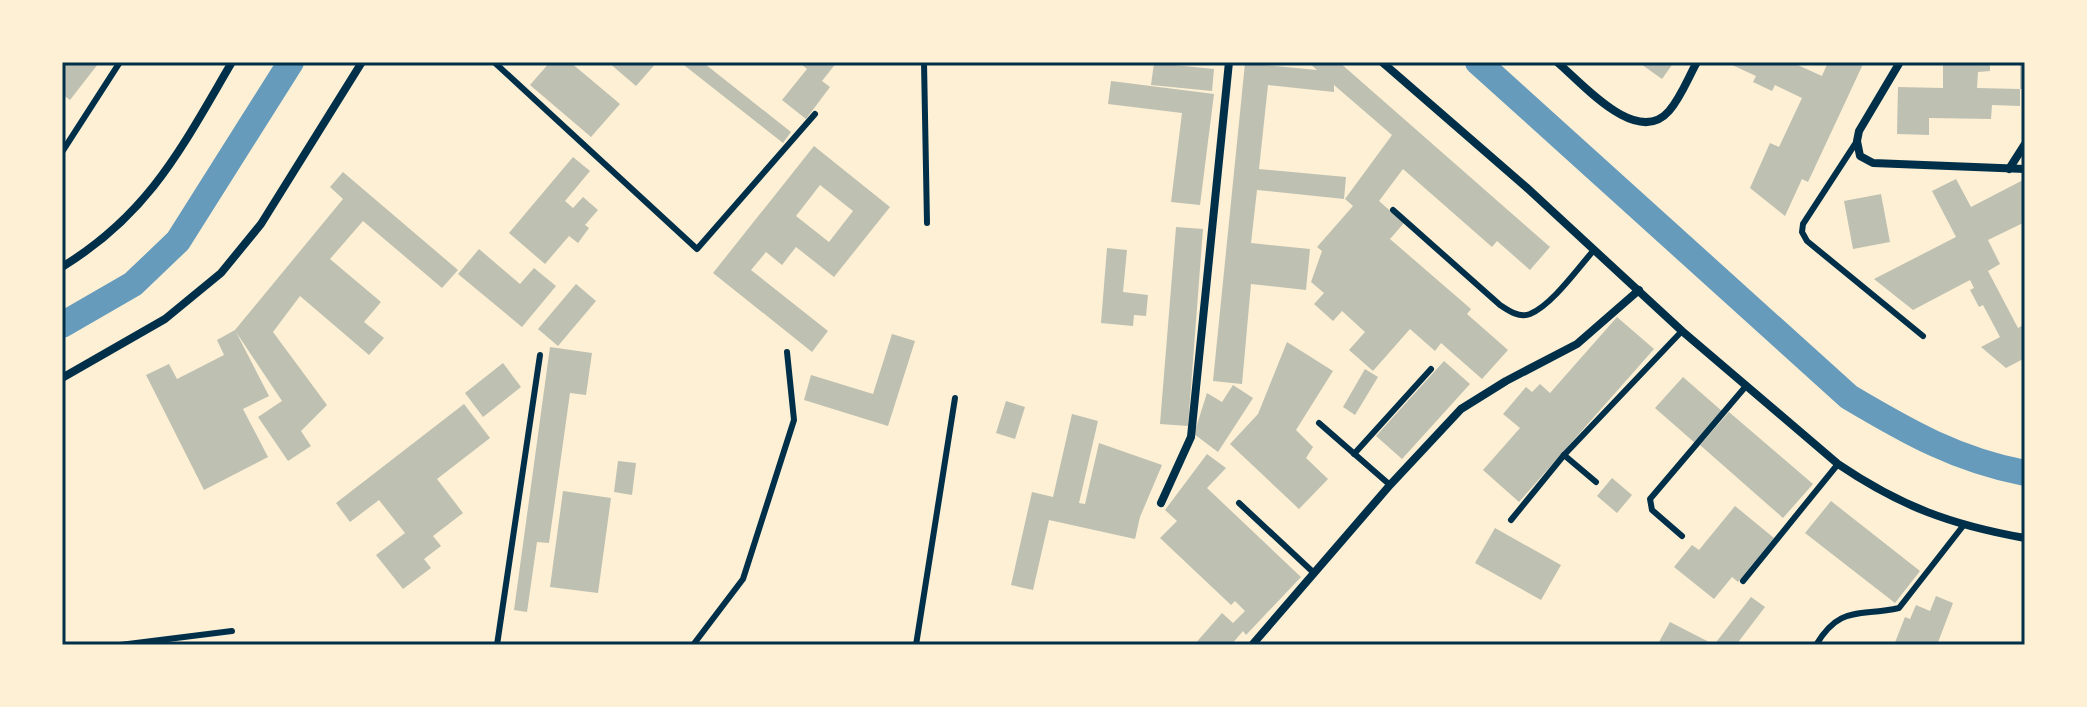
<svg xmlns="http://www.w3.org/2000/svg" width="2087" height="707" font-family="'PT Sans',sans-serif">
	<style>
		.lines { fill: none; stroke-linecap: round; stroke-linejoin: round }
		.canal { stroke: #669bbc; stroke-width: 26 }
		.building { fill: #bec0b2; fill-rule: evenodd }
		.service { stroke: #003049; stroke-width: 6 }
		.minor { stroke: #003049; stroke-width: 8 }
		.neatline { fill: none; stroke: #003049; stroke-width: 3 }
	</style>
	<rect width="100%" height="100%" fill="#fdf0d5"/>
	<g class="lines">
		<g class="canal">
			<path d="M1478 62 1849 397C1908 432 1957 460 2025 473"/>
			<path d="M62 325 133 284 178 241 291 62"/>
		</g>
	</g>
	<g class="building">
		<path d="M62 62 98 64 70 100 62 94Z"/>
		<path d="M550 62H570L620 104 591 137 530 85Z"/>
		<path d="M608 62H657L636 86Z"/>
		<path d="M680 62H706L705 64 791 132 783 143Z"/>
		<path d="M799 62H837L822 81 830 87 806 119 782 100 807 69Z"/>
		<path d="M1308 62H1339L1550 247 1530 270 1497 241 1492 247 1403 169 1379 201 1404 223 1390 239 1471 309 1467 314 1508 350 1482 379 1441 343 1435 351 1410 329 1373 371 1349 350 1365 332 1342 311 1333 321 1314 304 1324 293 1311 282 1322 251 1317 247 1353 206 1345 199 1392 135 1334 85V92L1268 85 1259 169 1346 177 1344 199 1257 190 1251 243 1310 249 1306 290 1251 284 1242 384 1213 381 1245 63 1317 70Z"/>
		<path d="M1638 62H1674L1662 79Z"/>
		<path d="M1731 62H1791L1822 76 1828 62H1864L1808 182 1802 179 1785 216 1750 188 1770 143 1779 147 1802 98 1775 85 1772 91 1753 82 1756 76 1730 64Z"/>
		<path d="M1943 62H1990V71L1978 72 1977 88 2020 89V62H2025V89H2020V106L1992 105 1991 119 1929 118V135L1897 134 1898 87 1943 88Z"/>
		<path d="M1154 63 1214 69 1212 91 1151 85Z"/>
		<path d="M1111 81 1214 94 1200 205 1171 202 1182 113 1108 104Z"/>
		<path d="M814 146 890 207 834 277 796 247 782 265 766 252 751 270 828 331 812 352 713 273ZM820 185 853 211 829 242 796 216Z"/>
		<path d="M573 157 590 171 565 201 573 208 583 197 598 210 585 225 589 228 578 243 569 236 545 264 509 233Z"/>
		<path d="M343 172 458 270 442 288 363 221 330 259 381 302 364 322 384 338 369 355 300 296 273 332 327 405 301 431 311 446 288 461 258 417 282 401 236 332 269 396 243 409 268 457 204 490 146 375 169 364 177 379 224 355 217 340 235 330 343 199 330 187Z"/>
		<path d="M1956 179 1971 207 2025 179V222L1988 240 2000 264 1988 271 2018 328 2025 324V358L2006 368 1981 347 2000 337 1983 305 1979 307 1970 290 1974 288 1970 280 1913 310 1874 279 1956 237 1932 191Z"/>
		<path d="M1881 194 1890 242 1853 249 1844 201Z"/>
		<path d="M1176 227 1203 229 1188 426 1160 424Z"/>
		<path d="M1107 248 1127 250 1123 292 1148 295 1146 316 1134 315 1133 326 1101 323Z"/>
		<path d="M479 249 520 284 534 268 556 286 522 327 458 274Z"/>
		<path d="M576 284 596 301 558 346 538 329Z"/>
		<path d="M1617 317 1654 349 1519 502 1483 470 1520 428 1503 414 1526 387 1532 392 1540 384 1550 393Z"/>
		<path d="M892 334 915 341 888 426 804 400 811 375 873 394Z"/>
		<path d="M1287 342 1333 371 1296 430 1313 447 1306 458 1328 479 1299 509 1230 444 1258 414Z"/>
		<path d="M550 347 592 353 586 395 570 393 549 543 537 542 527 612 514 610Z"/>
		<path d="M1444 361 1470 384 1402 459 1376 436Z"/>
		<path d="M503 363 521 387 483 417 465 393Z"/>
		<path d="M1365 369 1378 377 1355 415 1343 407Z"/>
		<path d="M1683 377 1723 412 1695 443 1655 408Z"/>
		<path d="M1233 385 1253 398 1218 452 1194 434 1207 393 1222 402Z"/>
		<path d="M1006 401 1025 407 1015 439 996 433Z"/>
		<path d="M464 404 490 438 437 479 463 513 433 536 441 546 424 559 431 568 403 589 376 555 405 533 379 500 350 522 336 503Z"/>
		<path d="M1729 412 1813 484 1783 518 1700 445Z"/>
		<path d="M1072 414 1098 421 1079 503 1085 504 1099 443 1162 465 1140 517 1135 539 1049 520 1033 590 1011 585 1032 492 1053 497Z"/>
		<path d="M1207 454 1226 468 1207 488 1301 577 1246 635 1243 631 1231 645H1194L1222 613 1233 623 1245 611 1235 601 1231 605 1160 538 1177 521 1165 510Z"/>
		<path d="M618 461 636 463 632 495 614 492Z"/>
		<path d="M1612 478 1632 495 1617 513 1597 496Z"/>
		<path d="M563 491 611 498 598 593 550 587Z"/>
		<path d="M1831 501 1920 571 1895 603 1805 533Z"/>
		<path d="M1735 506 1774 538 1738 582 1732 577 1714 599 1674 567 1692 545 1699 550Z"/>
		<path d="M1495 528 1561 565 1541 600 1475 563Z"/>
		<path d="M1936 596 1953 603 1937 645H1894L1905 617 1910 619 1916 605 1930 611Z"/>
		<path d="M1751 597 1765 607 1736 645H1714Z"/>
		<path d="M1670 622 1709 642 1708 645H1664L1659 642Z"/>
	</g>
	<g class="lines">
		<g class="service">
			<path d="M494 62 697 249 815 114"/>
			<path d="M924 62 927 223"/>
			<path d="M1857 141 1803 224 1802 232 1807 241 1923 336"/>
			<path d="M62 152 120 62"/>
			<path d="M1393 210 1500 305C1509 311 1519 318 1530 314 1552 305 1578 268 1594 250"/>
			<path d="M1319 423 1390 485"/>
			<path d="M1354 454 1431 369"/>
			<path d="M1564 455 1596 482"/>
			<path d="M1239 503 1314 573"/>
			<path d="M1511 520 1564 455 1682 331"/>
			<path d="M1682 536 1652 510 1650 499 1746 386"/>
			<path d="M1743 581 1838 464"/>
			<path d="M120 645 232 631"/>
			<path d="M497 645 540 355"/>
			<path d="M693 645 743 579 794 420 787 352"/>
			<path d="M916 645 955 398"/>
			<path d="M1816 645C1840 605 1858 617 1899 608L1963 526"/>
		</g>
		<g class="minor">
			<path d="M1382 62 1526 187 1682 331 1838 464C1900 506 1951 525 2025 538"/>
			<path d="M1557 62C1582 83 1637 148 1669 111 1681 97 1688 78 1697 62"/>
			<path d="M1900 62 1859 131 1857 141 1860 156 1873 163 2025 169"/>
			<path d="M2009 169 2025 144"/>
			<path d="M62 267C150 213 182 147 232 62"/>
			<path d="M62 378 165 319 221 273 261 224 362 62"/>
			<path d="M1161 503 1191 437 1229 62"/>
			<path d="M1252 645 1390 485 1461 409 1506 381 1577 344 1639 290"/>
		</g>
	</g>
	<rect width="2087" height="707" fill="none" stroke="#fdf0d5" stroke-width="128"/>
	<rect x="64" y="64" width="1959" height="579" class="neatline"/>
</svg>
